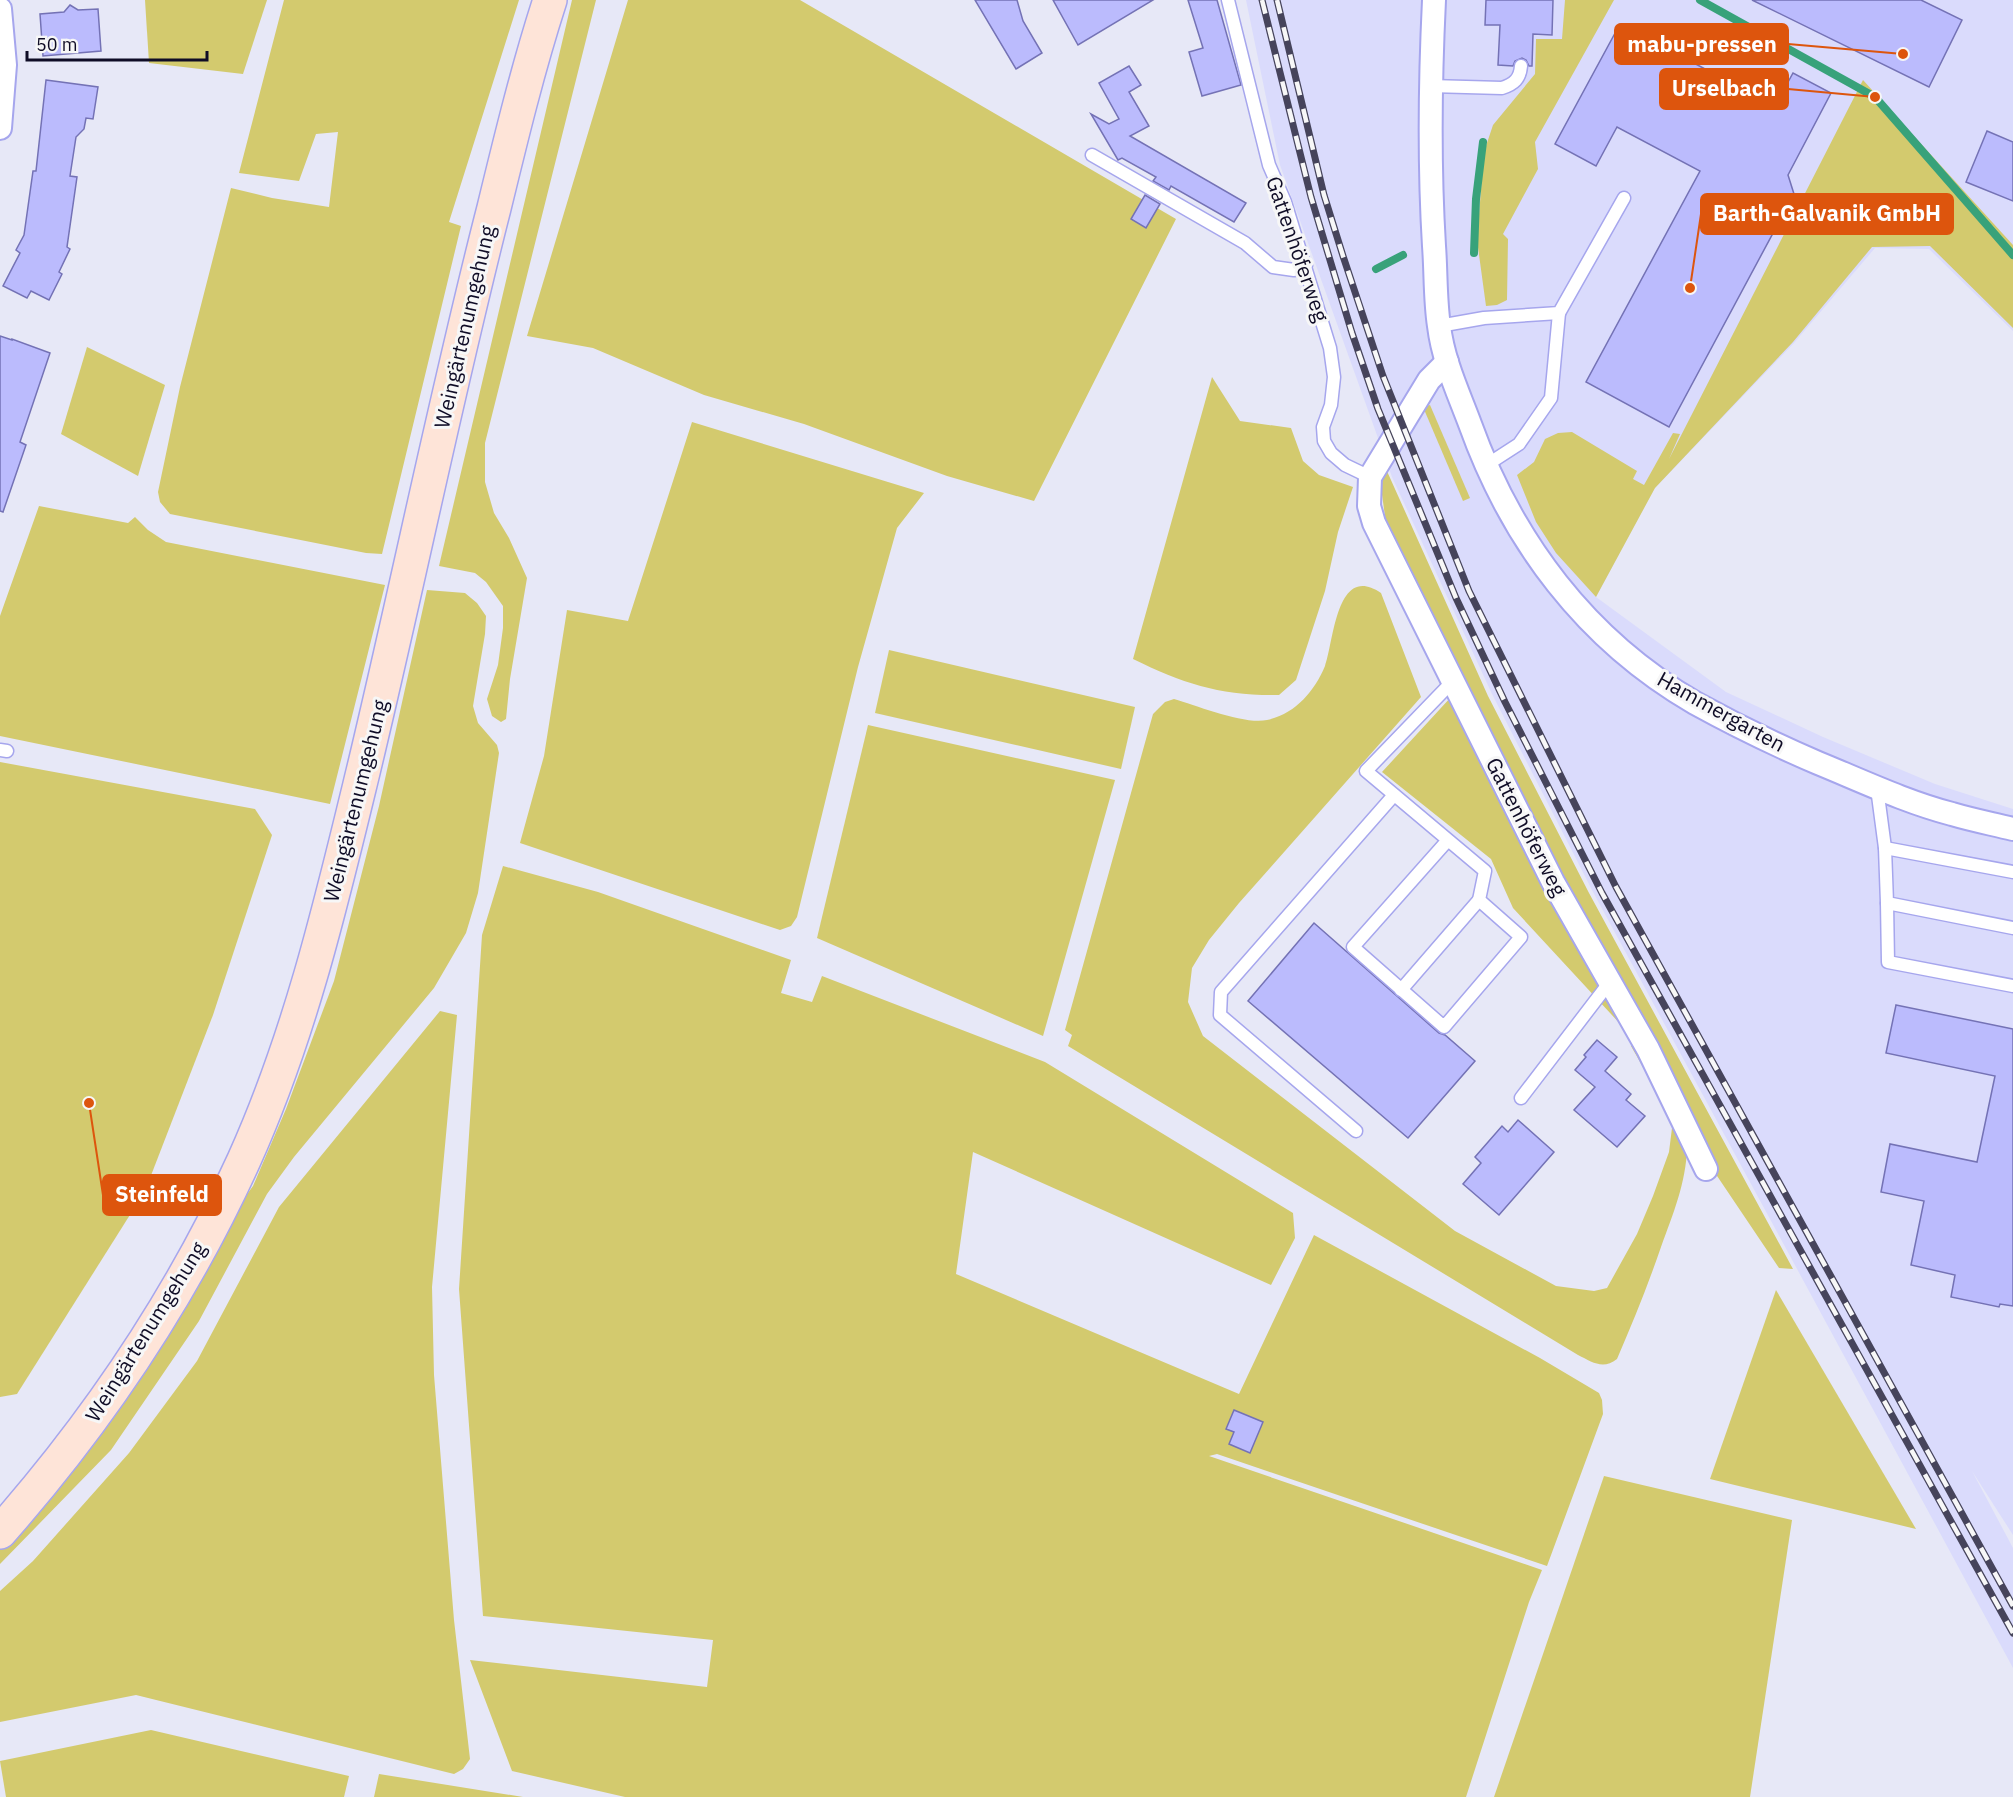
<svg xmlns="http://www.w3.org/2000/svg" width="2013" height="1797" font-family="'IBM Plex Sans',sans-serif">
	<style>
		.built { fill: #dadbfc }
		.green { fill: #d3ca6e }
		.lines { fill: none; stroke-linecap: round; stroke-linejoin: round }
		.stream { stroke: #38a27a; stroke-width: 8 }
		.building { fill: #bbbbfd; stroke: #7472b5; stroke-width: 1.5 }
		.lane-casing { stroke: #a6a6ed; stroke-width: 15 }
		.street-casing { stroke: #a6a6ed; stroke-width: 26 }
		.secondary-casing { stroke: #a6a6ed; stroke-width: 36 }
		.lane { stroke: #fff; stroke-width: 12 }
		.street { stroke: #fff; stroke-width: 22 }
		.secondary { stroke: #fee4d8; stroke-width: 33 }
		.rail-casing { stroke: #46445b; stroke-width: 7 }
		.rail { stroke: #f7f7f7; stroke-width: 4.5; stroke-dasharray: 14; stroke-linecap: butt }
		.labels { text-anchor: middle; stroke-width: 6; stroke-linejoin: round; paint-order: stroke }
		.street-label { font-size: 21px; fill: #0f0c26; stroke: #f7f7f7 }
		.leader { fill: none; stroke: #dd550d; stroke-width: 2 }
		.callout-dot { fill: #dd550d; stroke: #f7f7f7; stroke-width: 2 }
		.callout { fill: #dd550d; stroke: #dd550d; stroke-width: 2 }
		.callout-label { font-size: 22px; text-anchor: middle; font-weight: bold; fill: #fff }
	</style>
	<rect width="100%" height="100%" fill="#e7e8f7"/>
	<path class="built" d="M1246 0H2013V331L1929 249 1875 248 1794 343 1654 489 1596 597 1726 692 1823 737 1935 784 2013 809V1535L1972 1471 2013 1548V1668L1593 892 1492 694 1392 477 1280 165Z"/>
	<g class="green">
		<path d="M145 0H267L243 74 149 63Z"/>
		<path d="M284 0H519L449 222 461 226 382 554 366 553 170 514 160 502 158 492 180 387 231 188 272 198 329 207 338 132 316 134 299 181 239 173Z"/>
		<path d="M572 0H596L485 443V482L494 513 509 538 527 578 510 679 506 719 501 722 492 716 487 699 498 665 503 628V606L486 582 475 573 439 566Z"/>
		<path d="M628 0H800L1176 219 1034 501 947 476 804 424 704 395 593 348 527 336Z"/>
		<path d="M1565 0H1614L1535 142 1538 169 1503 234 1508 239 1507 300 1497 305 1486 306 1477 240 1484 152 1493 125 1535 74 1536 39H1562Z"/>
		<path d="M1863 80 2013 245V328L1930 246 1872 247 1793 342 1655 488 1596 597 1556 553 1536 522 1517 475 1534 462 1545 439 1558 433 1572 432 1637 471 1633 479 1644 485 1673 433 1680 434 1669 459Z"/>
		<path d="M87 347 165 385 138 476 61 434Z"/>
		<path d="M1212 377 1240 421 1291 428 1303 461 1319 475 1353 487 1338 532 1325 591 1296 680 1279 695C1221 696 1184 684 1133 659Z"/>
		<path d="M1430 405 1470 498 1463 501 1423 407Z"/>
		<path d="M692 422 924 493 897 528 858 667 797 917 791 926 780 930 520 843 544 756 567 610 628 621Z"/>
		<path d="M1386 469 1488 696 1589 893 1793 1269 1779 1268 1707 1161 1687 1148C1686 1183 1673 1214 1661 1247 1648 1285 1633 1322 1617 1359 1603 1370 1592 1362 1578 1355L1068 1046 1072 1035 1065 1030 1153 714 1165 702 1174 699C1198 706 1245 725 1267 720 1295 714 1314 692 1325 666 1334 642 1336 562 1381 593L1421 697 1239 903 1209 940 1192 968 1188 1002 1203 1036 1455 1231 1556 1286 1594 1291 1607 1288 1637 1234 1653 1196 1669 1152 1673 1120 1631 1046 1634 1044 1623 1027 1513 908 1491 859 1382 772 1463 684 1388 538 1380 480Z"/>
		<path d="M39 506 128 523 135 517 148 530 166 542 385 585 330 804 0 736V616Z"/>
		<path d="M427 590 465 593 477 603 486 616 485 634 473 706 478 723 497 745 499 753 478 893 466 933 434 988 294 1157 267 1194 199 1321 111 1450 0 1564V1550L61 1482 232 1215 253 1186 286 1109 334 981 379 806Z"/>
		<path d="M889 650 1135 707 1121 769 875 713Z"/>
		<path d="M868 725 1115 780 1043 1036 817 938Z"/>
		<path d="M0 762 255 809 272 835 213 1015 145 1191 17 1394 0 1397Z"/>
		<path d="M503 866 598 892 791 960 781 993 812 1002 822 976 1045 1062 1293 1213 1295 1238 1271 1285 973 1152 956 1274 1239 1394 1314 1235 1540 1358 1599 1393 1602 1400 1603 1414 1547 1566 1217 1454 1209 1456 1542 1570 1529 1602 1466 1797H625L512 1771 470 1660 707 1687 713 1640 483 1616 459 1289 482 935Z"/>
		<path d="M440 1011 457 1015 432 1287 434 1375 454 1620 470 1759 463 1769 454 1774 136 1695 0 1722V1591L33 1561 129 1453 197 1361 279 1207Z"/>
		<path d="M1776 1290 1916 1529 1710 1479Z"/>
		<path d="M1604 1476 1792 1520 1750 1797H1494Z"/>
		<path d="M151 1730 349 1776 344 1797H6L0 1761Z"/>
		<path d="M379 1774 523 1797H374Z"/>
	</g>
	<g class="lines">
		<g class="stream">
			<path d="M1700 0 1875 97 2013 255"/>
			<path d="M1474 253 1476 199 1483 142"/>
			<path d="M1376 269 1403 255"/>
		</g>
	</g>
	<g class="building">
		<path d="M975 0H1017L1023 21 1042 53 1016 69Z"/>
		<path d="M1053 0H1153L1078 45Z"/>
		<path d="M1188 0H1217L1241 85 1202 96 1189 52 1203 48Z"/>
		<path d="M1486 0H1553L1552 35 1533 34 1532 66H1529L1526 60 1522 58 1515 61 1513 66 1498 65 1500 25H1485Z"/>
		<path d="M1752 0H1921L1962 20 1929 87Z"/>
		<path d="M70 5 78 10 98 9 101 51 43 56 40 14 64 12Z"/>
		<path d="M1620 24 1775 106 1793 73 1831 93 1788 175 1794 194 1669 427 1586 382 1700 171 1617 127 1596 166 1555 144Z"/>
		<path d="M1129 66 1141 85 1129 92 1149 126 1130 136 1246 203 1234 222 1171 186 1169 190 1153 181 1156 177 1122 158 1118 160 1091 114 1109 124 1119 119 1099 83Z"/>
		<path d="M46 80 98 87 93 119 86 118 84 129 76 137 70 176 77 177 67 247 70 249 59 272 62 274 49 300 31 291 27 298 3 286 20 253 16 250 24 235 33 171H36Z"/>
		<path d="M1987 131 2013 142V201L1966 182Z"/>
		<path d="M1145 195 1160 204 1146 228 1131 219Z"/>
		<path d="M0 336 12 340V339L50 353 20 442 26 445 3 512 0 511Z"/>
		<path d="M1314 923 1439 1033 1445 1035 1475 1061 1408 1138 1248 1001Z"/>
		<path d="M1896 1005 2013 1029V1306L2000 1304 1999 1307 1951 1297 1955 1275 1911 1265 1924 1201 1881 1192 1890 1144 1977 1162 1995 1076 1886 1053Z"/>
		<path d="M1597 1040 1617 1057 1605 1071 1631 1094 1626 1100 1645 1116 1617 1147 1574 1110 1595 1087 1575 1070 1586 1057 1584 1055Z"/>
		<path d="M1518 1120 1554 1152 1499 1215 1463 1184 1481 1163 1475 1157 1502 1126 1508 1132Z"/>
		<path d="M1234 1410 1263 1422 1250 1453 1229 1444 1234 1432 1226 1429Z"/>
	</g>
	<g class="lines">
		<defs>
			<g id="lane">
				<path d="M1228 0 1269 165 1285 202 1330 348 1334 377 1331 405 1323 427 1324 441 1331 453 1345 465 1370 477"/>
				<path d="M1430 86 1502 88C1514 84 1520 79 1521 66"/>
				<path d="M1092 155 1245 243 1273 267 1294 270 1306 265"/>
				<path d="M1439 326 1484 318 1559 313 1624 198"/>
				<path d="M1485 466 1519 444 1551 398 1559 313"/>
				<path d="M0 750 7 751"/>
				<path d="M1877 788 1885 848 1887 903 2013 928"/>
				<path d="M1448 840 1353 947 1444 1027 1521 937 1479 900 1485 871C1445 837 1405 804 1366 771L1452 682"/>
				<path d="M1885 848 2013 872"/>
				<path d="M1887 903 1888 962 2013 986"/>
				<path d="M1401 990 1479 900"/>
				<path d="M1521 1098 1609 983"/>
				<path d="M1356 1131 1220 1015 1221 992 1394 795"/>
			</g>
			<g id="street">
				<path d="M1434 0C1430 82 1429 164 1434 246 1436 272 1435 300 1439 326 1443 360 1458 392 1470 424 1512 541 1586 640 1695 703 1735 725 1776 745 1818 763 1862 781 1906 802 1952 814 1972 820 1993 824 2013 829"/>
				<path d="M0 9 5 65 0 128"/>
				<path d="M1447 362 1429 380 1370 477 1369 506 1374 523 1553 882 1648 1049 1706 1169"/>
			</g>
			<path id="secondary" d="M0 1532C99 1420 182 1296 244 1160 300 1036 331 904 363 772 408 585 446 395 494 208 511 138 528 68 550 0"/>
		</defs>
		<use href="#lane" class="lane-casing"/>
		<use href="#street" class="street-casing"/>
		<use href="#secondary" class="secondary-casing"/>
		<use href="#lane" class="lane"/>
		<use href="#street" class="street"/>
		<use href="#secondary" class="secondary"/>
		<defs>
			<g id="rail">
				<path d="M1262 0 1311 197 1352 333 1378 409 1456 598 1505 702 1602 893 2013 1633"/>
				<path d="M1277 0 1324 195 1343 256 1383 376 1469 591 1616 887 2013 1606"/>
			</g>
		</defs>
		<use href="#rail" class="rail-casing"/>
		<use href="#rail" class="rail"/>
	</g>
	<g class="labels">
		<g class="street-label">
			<text transform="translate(1297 249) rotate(71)" y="7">Gattenhöferweg</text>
			<text transform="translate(465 327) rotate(-77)" y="7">Weingärtenumgehung</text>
			<text transform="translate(1721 712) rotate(29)" y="7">Hammergarten</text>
			<text transform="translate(356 801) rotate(-76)" y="7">Weingärtenumgehung</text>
			<text transform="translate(1526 827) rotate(63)" y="7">Gattenhöferweg</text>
			<text transform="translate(146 1332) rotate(-58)" y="7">Weingärtenumgehung</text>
		</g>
	</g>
	<path class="leader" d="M1903 54L1788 44M1875 97L1788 89M1690 288L1701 214M89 1103L103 1195"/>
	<g class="callout-dot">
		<circle cx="1903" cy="54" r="6"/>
		<circle cx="1875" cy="97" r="6"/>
		<circle cx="1690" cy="288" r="6"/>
		<circle cx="89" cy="1103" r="6"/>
	</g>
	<g class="callout">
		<rect x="1615" y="24" width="173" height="40" rx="6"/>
		<rect x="1660" y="69" width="128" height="40" rx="6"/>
		<rect x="1701" y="194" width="252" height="40" rx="6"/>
		<rect x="103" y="1175" width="118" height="40" rx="6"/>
	</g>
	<g class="callout-label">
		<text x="1702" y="52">mabu-pressen</text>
		<text x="1724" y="96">Urselbach</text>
		<text x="1827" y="221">Barth-Galvanik GmbH</text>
		<text x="162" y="1202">Steinfeld</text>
	</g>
	<path d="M27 51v9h180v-9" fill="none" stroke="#0f0c26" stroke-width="3"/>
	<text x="36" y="51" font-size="18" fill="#0f0c26" stroke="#f7f7f7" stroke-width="4.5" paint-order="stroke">50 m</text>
</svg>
